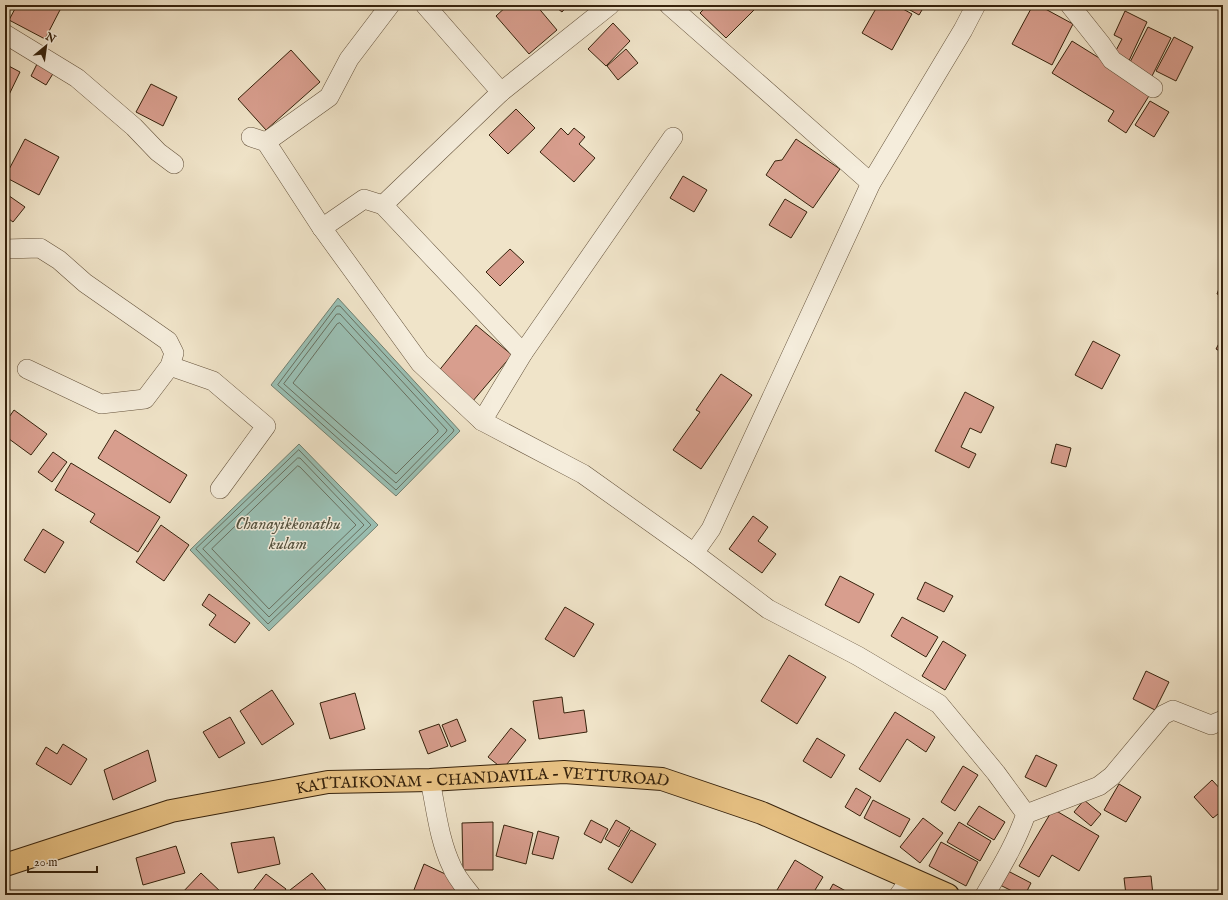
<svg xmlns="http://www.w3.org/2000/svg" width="1228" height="900" font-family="'IM FELL English',serif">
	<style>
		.water { fill: #9abfb3; stroke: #728070 }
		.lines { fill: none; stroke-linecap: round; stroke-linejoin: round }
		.shore { stroke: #687060; stroke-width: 1 }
		.building { fill: #d89e8e; stroke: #36220c }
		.street-casing { stroke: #64523b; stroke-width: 20 }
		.primary-casing { stroke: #36220c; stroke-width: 24 }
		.street { stroke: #f5eddc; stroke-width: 19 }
		.primary { stroke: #e8c284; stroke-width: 22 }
		.labels { text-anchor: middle; stroke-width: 3; stroke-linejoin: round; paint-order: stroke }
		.street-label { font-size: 16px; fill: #36220c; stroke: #f5eddc }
		.water-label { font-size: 17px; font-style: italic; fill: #54513e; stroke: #f5eddc }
	</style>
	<rect width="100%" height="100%" fill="#f0e4c9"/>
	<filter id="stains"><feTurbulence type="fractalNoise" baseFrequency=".005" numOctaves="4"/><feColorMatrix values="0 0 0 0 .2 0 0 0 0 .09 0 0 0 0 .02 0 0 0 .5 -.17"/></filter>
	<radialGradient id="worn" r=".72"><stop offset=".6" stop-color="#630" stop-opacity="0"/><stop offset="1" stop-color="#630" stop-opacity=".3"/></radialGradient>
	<g class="water">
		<path d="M338 298 460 431 396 496 271 385Z"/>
		<path d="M299 444 378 525 269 631 190 550Z"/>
	</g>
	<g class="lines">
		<g class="shore">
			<path d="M337 306H340L454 430 453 432 396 490 278 385Z"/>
			<path d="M337 314H340L447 430 446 432 396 483 284 384Z"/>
			<path d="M340 323 438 430V432L396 474 293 383 337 324Z"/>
			<path d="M299 450 371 525 268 624 196 549Z"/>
			<path d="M298 458H300L364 525 269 617 203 549Z"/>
			<path d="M298 466 300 467 356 525 269 609 212 549Z"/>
		</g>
	</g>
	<g class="building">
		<path d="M17 5H56L61 8 45 39 9 20Z"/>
		<path d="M508 5H536L557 30 529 54 496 16Z"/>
		<path d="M553 5H568L562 12Z"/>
		<path d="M708 5H759L726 38 700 13Z"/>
		<path d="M878 5H896L912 14 892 50 862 33Z"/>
		<path d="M901 5H925L919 15Z"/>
		<path d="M1033 5H1038L1073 24 1052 65 1012 44Z"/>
		<path d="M1125 11 1147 22 1127 65 1112 58 1122 39 1114 35Z"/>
		<path d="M613 23 630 41 606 66 588 49Z"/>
		<path d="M1148 27 1171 38 1151 78 1128 66Z"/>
		<path d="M1174 37 1193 47 1176 81 1156 71Z"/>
		<path d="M1072 41 1152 91 1126 133 1108 121 1114 111 1052 73Z"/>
		<path d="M626 49 638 63 618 80 607 66Z"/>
		<path d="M291 50 320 82 266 130 238 99Z"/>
		<path d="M38 62 54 72 46 85 31 76Z"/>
		<path d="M5 64 20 72 5 103Z"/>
		<path d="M151 84 177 97 163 126 136 112Z"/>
		<path d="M1150 101 1169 112 1154 137 1135 125Z"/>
		<path d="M516 109 535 128 508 154 489 135Z"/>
		<path d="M561 128 568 135 574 128 585 137 579 144 595 158 574 182 540 152Z"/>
		<path d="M25 139 59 157 39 195 5 177Z"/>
		<path d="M796 139 840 169 813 208 766 175 775 161 782 160Z"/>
		<path d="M683 176 707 190 694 212 670 198Z"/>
		<path d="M5 193 25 207 13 222 5 216Z"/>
		<path d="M785 199 807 212 791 238 769 225Z"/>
		<path d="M510 249 524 262 500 286 486 272Z"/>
		<path d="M1223 278V296L1217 294Z"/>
		<path d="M476 325 512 355 472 402 437 373Z"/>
		<path d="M1223 336V353L1216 349Z"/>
		<path d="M1093 341 1120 355 1102 389 1075 375Z"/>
		<path d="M721 374 752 395 701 469 673 450 700 412 696 410Z"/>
		<path d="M965 392 994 407 981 433 970 428 961 447 976 454 969 468 935 451Z"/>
		<path d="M14 410 47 434 31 455 5 436V423Z"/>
		<path d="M115 430 187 475 170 503 98 458Z"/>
		<path d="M1056 444 1071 448 1066 467 1051 463Z"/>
		<path d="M53 452 67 462 52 482 38 472Z"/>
		<path d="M71 463 160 517 138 552 90 522 95 514 55 490Z"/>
		<path d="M753 516 768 527 758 541 776 554 762 573 729 549Z"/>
		<path d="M161 525 189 545 164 581 136 562Z"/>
		<path d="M43 529 64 542 45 573 24 560Z"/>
		<path d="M840 576 874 594 859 623 825 605Z"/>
		<path d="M925 582 953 596 944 612 917 599Z"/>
		<path d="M209 594 250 623 235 643 209 625 216 615 202 605Z"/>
		<path d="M565 607 594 624 574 657 545 639Z"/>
		<path d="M902 617 938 637 926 657 891 636Z"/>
		<path d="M943 641 966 655 945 690 922 676Z"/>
		<path d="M789 655 826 677 797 724 761 701Z"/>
		<path d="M1146 671 1169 682 1155 710 1133 699Z"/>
		<path d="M272 690 294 724 262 745 240 711Z"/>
		<path d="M355 693 365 729 330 739 320 703Z"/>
		<path d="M562 697 564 713 584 710 587 732 539 739 533 701Z"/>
		<path d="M895 712 935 737 926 752 907 739 880 782 859 769Z"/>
		<path d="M230 717 245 743 219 758 203 732Z"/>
		<path d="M457 719 466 741 451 747 442 725Z"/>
		<path d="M439 724 448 746 428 754 419 731Z"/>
		<path d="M511 728 526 740 503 769 488 757Z"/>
		<path d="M817 738 845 755 831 778 803 761Z"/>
		<path d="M63 744 87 759 71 785 36 764 46 747 57 754Z"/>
		<path d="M148 750 156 781 113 800 104 770Z"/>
		<path d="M1036 755 1057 765 1046 787 1025 777Z"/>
		<path d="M963 766 978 775 955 811 941 802Z"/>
		<path d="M1212 780 1223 792V810L1213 818 1194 797Z"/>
		<path d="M1119 784 1141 797 1126 822 1104 810Z"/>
		<path d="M856 788 871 797 860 816 845 807Z"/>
		<path d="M873 800 910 819 900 837 864 818Z"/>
		<path d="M1084 800 1101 814 1091 826 1074 812Z"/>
		<path d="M979 806 1005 822 994 840 967 824Z"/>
		<path d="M1053 809 1099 836 1079 871 1052 855 1039 877 1019 866Z"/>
		<path d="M923 818 943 833 920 863 900 847Z"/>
		<path d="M591 820 608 829 601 843 584 834Z"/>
		<path d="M616 820 630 828 619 847 605 839Z"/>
		<path d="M493 822V870H463L462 823Z"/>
		<path d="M959 822 991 841 980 861 947 842Z"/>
		<path d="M504 825 533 833 526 864 496 856Z"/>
		<path d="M631 830 656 844 632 883 608 869Z"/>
		<path d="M538 831 559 837 553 859 532 854Z"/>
		<path d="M274 837 280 864 238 873 231 843Z"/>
		<path d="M941 842 978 862 966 886 929 866Z"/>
		<path d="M176 846 185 873 143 885 136 858Z"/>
		<path d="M795 860 823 877 812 895H774Z"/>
		<path d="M424 864 458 880 453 895H412Z"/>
		<path d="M1008 871 1031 883 1025 895H1020L1000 885Z"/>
		<path d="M201 873 224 895H180Z"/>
		<path d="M312 873 330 895H294L290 890Z"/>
		<path d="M266 874 286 889 282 895H252V892Z"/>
		<path d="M1151 876 1153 895H1126L1124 878Z"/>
		<path d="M833 884 853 895H827Z"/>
	</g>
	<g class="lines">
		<defs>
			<g id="street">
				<path d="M425 5 501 92"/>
				<path d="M669 5 871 183"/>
				<path d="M976 5 963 30 871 183 711 529 694 553 768 609 858 656 939 704 996 773 1026 814C1016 843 1000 869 985 895"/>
				<path d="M1070 5 1101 44 1112 60 1153 88"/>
				<path d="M5 34 77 78 134 127 158 152 174 164"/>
				<path d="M251 137 266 142 322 228 420 363 482 421 583 474 694 553"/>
				<path d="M266 142 329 97 349 59 390 5"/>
				<path d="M383 205 501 92 610 5"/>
				<path d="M322 228 364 199 383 205 523 353"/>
				<path d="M5 249 40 248 59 260 85 283 168 341 174 353 170 366 145 399 101 404 27 369"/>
				<path d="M170 366 213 381 266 426 220 489"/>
				<path d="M482 421 523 353 673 137"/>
				<path d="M430 780C436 809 439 840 452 867 456 877 464 886 471 895"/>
				<path d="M1026 814 1099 786 1112 776 1163 715 1173 710 1211 725 1223 720"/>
				<path d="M899 895 911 878"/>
			</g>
			<g id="primary">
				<path id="s1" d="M5 865 171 811 328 782 430 780 564 772 662 779 762 813 948 895"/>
			</g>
		</defs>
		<use href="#street" class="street-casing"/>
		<use href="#primary" class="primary-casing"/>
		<use href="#street" class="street"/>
		<use href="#primary" class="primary"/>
	</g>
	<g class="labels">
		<g class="street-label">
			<text dy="6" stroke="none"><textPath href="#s1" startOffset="489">KATTAIKONAM - CHANDAVILA - VETTUROAD</textPath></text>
		</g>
		<g class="water-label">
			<text x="288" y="529">Chanayikkonathu<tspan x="288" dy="20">kulam</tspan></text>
		</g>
	</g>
	<rect width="1228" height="900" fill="none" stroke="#f0e4c9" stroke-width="20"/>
	<rect x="6" y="6" width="1216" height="888" fill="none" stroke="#36220c" stroke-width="2"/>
	<rect x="10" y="10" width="1208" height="880" fill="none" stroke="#36220c"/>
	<g transform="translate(46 46) rotate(29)" stroke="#f5eddc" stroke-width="3" paint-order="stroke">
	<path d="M0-3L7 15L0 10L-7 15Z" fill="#36220c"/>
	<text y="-6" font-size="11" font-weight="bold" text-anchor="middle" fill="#36220c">N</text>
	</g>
	<path d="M28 866v6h69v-6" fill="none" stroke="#36220c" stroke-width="2"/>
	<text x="34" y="866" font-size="12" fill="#36220c" stroke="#f5eddc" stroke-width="3" paint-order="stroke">20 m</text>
	<rect width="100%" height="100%" filter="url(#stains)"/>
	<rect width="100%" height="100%" fill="url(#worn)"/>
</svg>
